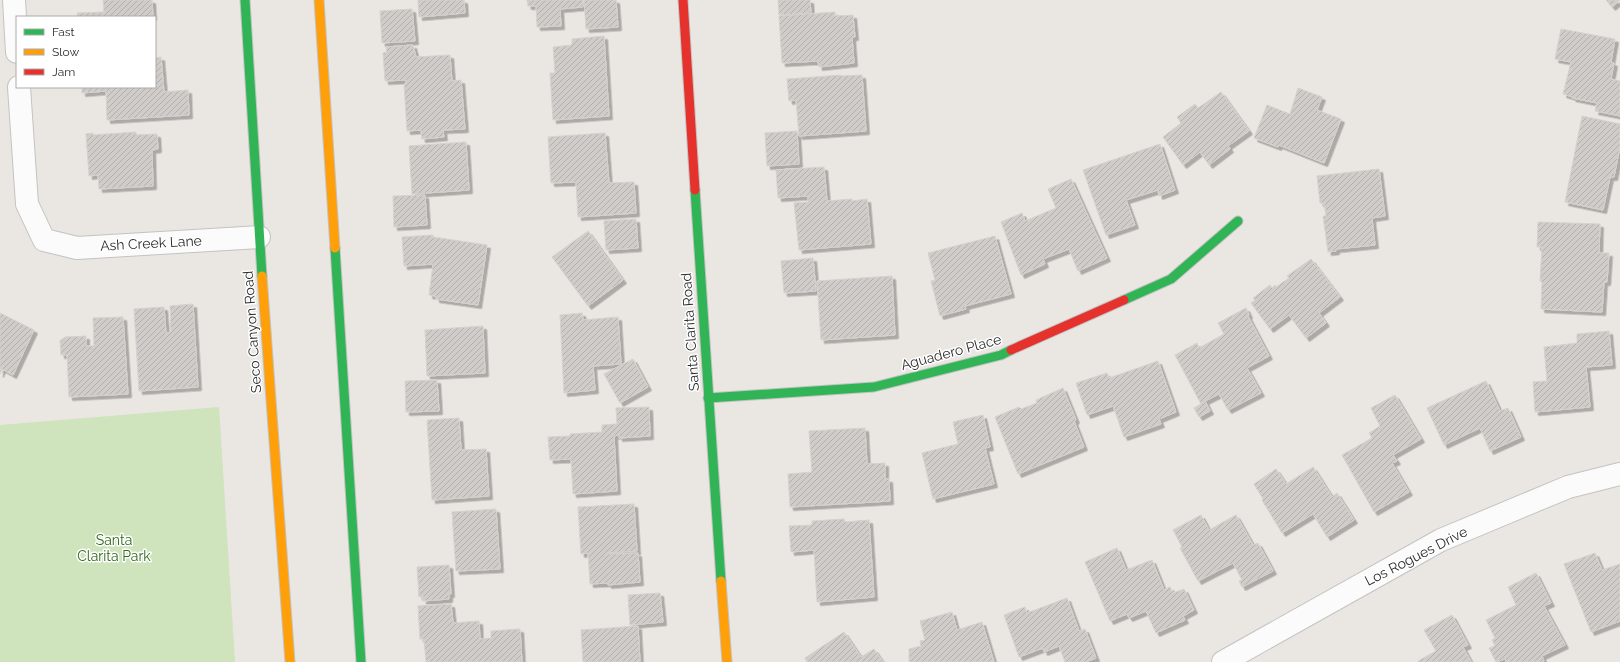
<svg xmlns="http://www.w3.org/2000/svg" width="1620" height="662" font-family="Raleway,sans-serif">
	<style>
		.grass { fill: #cfe3bc }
		.building { fill: url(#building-hatch); stroke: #d5d2ce; filter: url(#shadow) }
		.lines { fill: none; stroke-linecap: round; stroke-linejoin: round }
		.street-casing { stroke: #c3c3c3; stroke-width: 24 }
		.fast-casing { stroke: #c3c3c3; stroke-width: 11 }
		.slow-casing { stroke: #c3c3c3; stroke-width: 11 }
		.jam-casing { stroke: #c3c3c3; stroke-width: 11 }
		.street { stroke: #fcfbfb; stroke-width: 22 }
		.fast { stroke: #30b455; stroke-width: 9 }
		.slow { stroke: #ff9f0a; stroke-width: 9 }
		.jam { stroke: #e5322d; stroke-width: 9 }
		.labels { text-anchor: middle; stroke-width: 3; stroke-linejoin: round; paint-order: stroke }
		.street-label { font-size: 14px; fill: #2c2c2c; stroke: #fff }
		.park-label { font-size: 14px; fill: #32681d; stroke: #fff }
	</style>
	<defs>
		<pattern id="building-hatch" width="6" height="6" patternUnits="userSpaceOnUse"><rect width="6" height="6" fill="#cfccc9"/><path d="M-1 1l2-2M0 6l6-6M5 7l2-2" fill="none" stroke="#b2afad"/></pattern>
		<filter id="shadow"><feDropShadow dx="3.5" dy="3.5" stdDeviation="0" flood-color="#0004"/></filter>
	</defs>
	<rect width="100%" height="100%" fill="#eae6e2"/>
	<path class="grass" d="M219 407 235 662H0V425Z"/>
	<g class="building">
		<path d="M103 0H152L153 17H78L77 13 104 12Z"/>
		<path d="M418 0H464L465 13 419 17Z"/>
		<path d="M527 0H583V7L560 9 561 26 537 27 536 6H528Z"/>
		<path d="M584 0H616L618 27 586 29Z"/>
		<path d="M778 0H810L811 13 779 15Z"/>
		<path d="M1606 0H1620L1612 7Z"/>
		<path d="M412 9 415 41 382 43 380 11Z"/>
		<path d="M835 12V16L853 15 855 37H852L854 63 819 67 818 61 782 63 779 16Z"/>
		<path d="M1561 29 1615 39 1611 62 1614 63 1611 79 1620 81V116L1595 111 1597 103 1572 98 1573 97 1563 94 1571 62 1555 59Z"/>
		<path d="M604 36 609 116 553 120 550 73H555L553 47 572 45V39Z"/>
		<path d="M413 45 416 57 450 55 452 81 461 80 465 129 443 130 444 137 422 139 421 130 407 131 404 84H406V80L385 81 383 53 387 52 386 47Z"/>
		<path d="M161 57 164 92 188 90 189 115 107 120 106 91 82 93V87H155V58Z"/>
		<path d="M841 75V76L862 75 866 131 799 136 796 100 789 101 787 79Z"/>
		<path d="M1298 88 1322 97 1317 110 1341 119 1324 163 1279 145 1278 147 1254 138 1267 105 1290 114Z"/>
		<path d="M1221 92 1249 131 1228 146 1230 149 1209 165 1200 152 1183 165 1163 137 1181 123 1177 117 1195 104 1198 108Z"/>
		<path d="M1582 116 1620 124V147L1614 177H1610L1603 210 1565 202Z"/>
		<path d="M797 131 799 164 767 166 765 133Z"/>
		<path d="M136 132V135L157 134 158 149 152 150 153 186 99 189 98 175 89 176 86 134 93 133V135Z"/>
		<path d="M605 133 609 183 634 182 636 213 578 217 576 182 551 183 548 137Z"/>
		<path d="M466 142 469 190 412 194 409 146Z"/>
		<path d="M1160 144 1175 190 1159 196 1158 190 1126 200 1135 225 1106 235 1083 170Z"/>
		<path d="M824 167 827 201 852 199V201L867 199 871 244 799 250 794 203 808 202V196L778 198 776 170Z"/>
		<path d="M1379 169 1385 216 1372 218 1375 245 1336 249V251L1328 252 1323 216H1326L1324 203H1320L1317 176Z"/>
		<path d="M1071 179 1107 258 1078 271 1069 249 1043 259 1045 264 1021 275 1001 222 1022 213 1025 221 1056 208 1048 189Z"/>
		<path d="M425 195 427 225 394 227 393 196Z"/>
		<path d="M636 219 638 248 606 250 604 221Z"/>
		<path d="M1538 222 1600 224 1599 253H1609L1607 282H1604L1602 312 1541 309 1542 282 1540 281 1542 247H1537Z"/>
		<path d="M588 231 623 280 588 306 552 257Z"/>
		<path d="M433 235V237L487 245 478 305 436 299V296L429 295 433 264 404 266 402 237Z"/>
		<path d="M995 236 1011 294 965 306 966 309 940 316 931 281 935 280 928 253Z"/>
		<path d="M813 258 816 291 784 293 781 261Z"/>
		<path d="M1311 259 1340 297 1319 313 1326 323 1306 338 1289 315 1270 329 1251 303 1255 300 1253 298 1270 285 1272 288 1275 285 1276 287 1289 278 1287 276Z"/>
		<path d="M892 276 895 335 821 340 817 281Z"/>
		<path d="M193 304 198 387 139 391 134 309 164 307 166 333 171 332 170 306Z"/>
		<path d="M1246 308 1249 315 1248 316 1269 356 1247 368 1261 393 1228 410 1219 394 1205 401 1210 411 1199 417 1194 408 1201 404 1175 355 1197 343 1199 348 1224 334 1218 323Z"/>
		<path d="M0 313 34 330 13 375 2 369 0 374Z"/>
		<path d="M582 313 583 320 618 317 621 364 593 366 595 390 564 393 560 315Z"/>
		<path d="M123 317 128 394 69 397 67 355H61L60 341 65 337 86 336V346H94L93 318Z"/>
		<path d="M483 326 485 373 427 376 425 330Z"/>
		<path d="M1609 331 1612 365 1586 367 1590 407 1535 412 1533 382 1547 381 1544 347 1577 343V334Z"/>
		<path d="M633 359 648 387 620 403 604 374Z"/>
		<path d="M1158 361 1176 412 1159 419 1161 424 1124 437 1113 406 1087 415 1076 383 1107 373 1109 378Z"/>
		<path d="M437 380 439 411 406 412 405 381Z"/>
		<path d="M1486 381 1500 411 1508 408 1521 437 1490 451 1480 428 1444 445 1427 408Z"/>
		<path d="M1063 388 1076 420 1074 421 1084 447 1018 474 995 417 1019 407 1021 409 1037 403 1036 400Z"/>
		<path d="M1395 395 1421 439 1393 455 1397 461 1392 463 1409 492 1374 512 1342 455 1372 438 1369 433 1380 426 1371 408Z"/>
		<path d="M649 407 650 436 619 438V435L614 436 617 491 573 494 571 459 550 460 548 437 570 436V434L602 432V425L617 424 616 408Z"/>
		<path d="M983 415 990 447 985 448 994 484 933 499 922 453 958 444 953 422Z"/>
		<path d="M459 418 461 450 486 449 489 496 432 500 427 420Z"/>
		<path d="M865 428 867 464 885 463V479H889L890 501 790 507 788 474 812 472 809 431Z"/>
		<path d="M1313 467 1332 497 1337 493 1354 520 1327 537 1313 514 1282 533 1262 500 1263 499 1254 484 1276 469 1286 484Z"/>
		<path d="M634 504 637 551 606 553V554L638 553 640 582 608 585V583L590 584 588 553 581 554 578 507Z"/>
		<path d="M496 509 500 569 456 571 452 512Z"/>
		<path d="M1201 515 1209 530 1236 515 1253 545 1258 543 1273 571 1242 587 1239 581 1242 580 1233 563 1198 581 1180 548 1182 547 1173 530Z"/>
		<path d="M844 519 845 522 869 520 874 597 817 602 814 550 791 552 789 526 812 525V521Z"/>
		<path d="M1117 548 1126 570 1152 560 1164 590 1170 587 1173 593 1184 589 1194 610 1183 616 1185 620 1156 633 1146 611 1129 618 1127 614 1110 621 1085 562Z"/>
		<path d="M1595 553 1602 570 1620 564V621L1591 632 1564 564Z"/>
		<path d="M449 565 451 594H449V599L423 601V596L419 597 417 567Z"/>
		<path d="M1536 573 1551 603 1544 606 1565 645 1542 656 1544 661 1542 662H1506L1505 659 1496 662 1489 648 1495 646 1492 640 1495 638 1486 620 1516 605 1508 587Z"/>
		<path d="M660 593 663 622 630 625 628 595Z"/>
		<path d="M1067 598 1079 631 1085 629 1096 658 1085 662H1065L1059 646 1044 652 1043 648 1019 657 1004 615 1025 607 1027 613Z"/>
		<path d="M451 604 453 623 479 621 480 639 491 638V631L520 629 522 662H426L424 639H420L418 606Z"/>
		<path d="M952 612 957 630 982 622 994 662H909V649L921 646 920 641 925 640 920 621Z"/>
		<path d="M1452 615 1468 645 1463 647 1471 662H1419L1418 661 1436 651 1424 630Z"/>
		<path d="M638 626 640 662H583L581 630Z"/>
		<path d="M844 632 861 657 874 649 883 662H807L805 658Z"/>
	</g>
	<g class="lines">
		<defs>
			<g id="street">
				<path d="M14 0 17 52"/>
				<path d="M19 87 27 204 44 240 77 248 259 237"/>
				<path d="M1223 662 1441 540 1568 487 1620 474"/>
			</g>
			<g id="fast">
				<path d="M245 0 262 276"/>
				<path d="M695 190 721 581"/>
				<path d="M335 248 361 662"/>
				<path d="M1124 300 1171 279 1238 221"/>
				<path d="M708 398 874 387 1001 355 1011 350"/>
			</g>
			<g id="slow">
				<path d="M319 0 335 248"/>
				<path d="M262 276 290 662"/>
				<path d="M721 581 727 662"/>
			</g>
			<g id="jam">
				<path d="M683 0 695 190"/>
				<path d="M1011 350 1124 300"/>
			</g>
		</defs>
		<use href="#street" class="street-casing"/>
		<use href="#fast" class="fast-casing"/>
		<use href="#slow" class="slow-casing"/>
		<use href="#jam" class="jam-casing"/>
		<use href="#street" class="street"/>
		<use href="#fast" class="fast"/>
		<use href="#slow" class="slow"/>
		<use href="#jam" class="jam"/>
	</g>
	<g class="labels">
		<g class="street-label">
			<text transform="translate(151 243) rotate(-3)" y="5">Ash Creek Lane</text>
			<text transform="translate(252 332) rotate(-94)" y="5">Seco Canyon Road</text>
			<text transform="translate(690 332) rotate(-94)" y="5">Santa Clarita Road</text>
			<text transform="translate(951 352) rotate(-15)" y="5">Aguadero Place</text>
			<text transform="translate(1416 556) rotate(-27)" y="5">Los Rogues Drive</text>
		</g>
		<g class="park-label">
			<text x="114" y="545">Santa<tspan x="114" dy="16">Clarita Park</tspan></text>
		</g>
	</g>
	<rect x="16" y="16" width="140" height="72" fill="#ffffff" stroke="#ababab"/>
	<rect x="24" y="29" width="20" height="6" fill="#30b455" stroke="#ababab"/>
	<text x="52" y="36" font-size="12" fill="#2c2c2c">Fast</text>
	<rect x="24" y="49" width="20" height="6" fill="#ff9f0a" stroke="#ababab"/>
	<text x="52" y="56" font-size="12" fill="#2c2c2c">Slow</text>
	<rect x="24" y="69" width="20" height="6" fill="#e5322d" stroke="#ababab"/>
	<text x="52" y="76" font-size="12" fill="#2c2c2c">Jam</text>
</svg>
